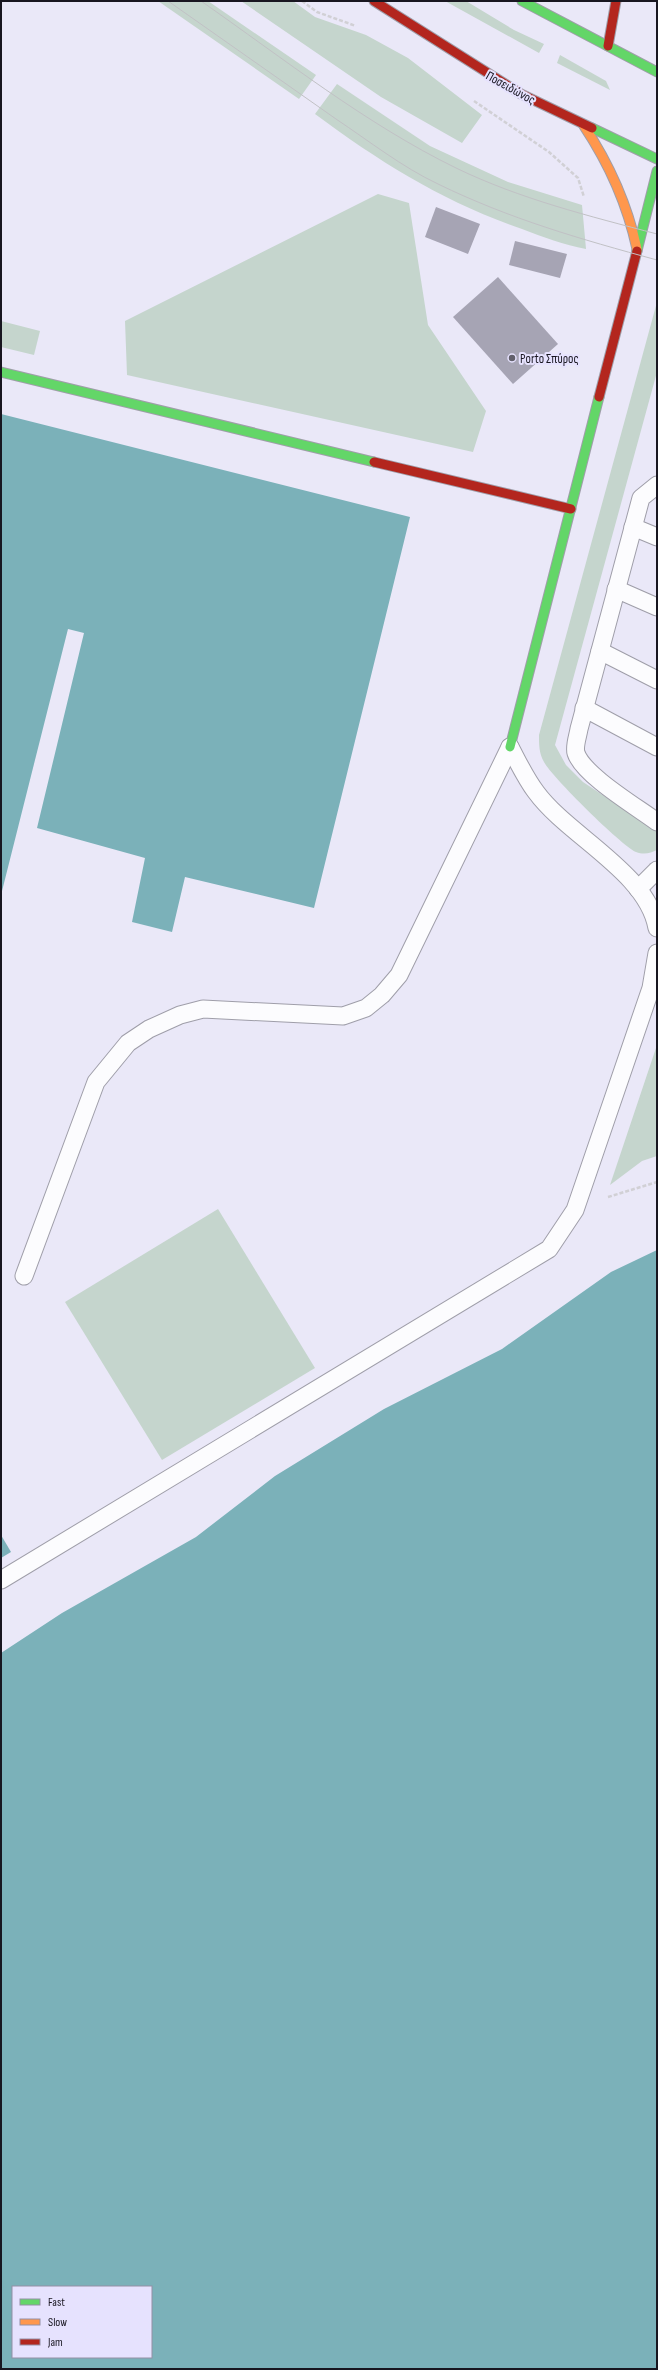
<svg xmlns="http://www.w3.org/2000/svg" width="658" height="2370" font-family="'Sofia Sans Condensed',sans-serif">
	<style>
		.green { fill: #c5d5cd }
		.water { fill: #7bb1b9; fill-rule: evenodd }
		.building { fill: #a6a4b4 }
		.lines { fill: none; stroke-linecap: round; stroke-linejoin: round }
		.lane-casing { stroke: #9f9ea9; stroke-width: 19 }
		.fast-casing { stroke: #9f9ea9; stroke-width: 11 }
		.slow-casing { stroke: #9f9ea9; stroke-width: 11 }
		.jam-casing { stroke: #9f9ea9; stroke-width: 11 }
		.path { stroke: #d1d0d5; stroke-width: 2.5; stroke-dasharray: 4 2; stroke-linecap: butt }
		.lane { stroke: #fcfcfe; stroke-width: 17 }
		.fast { stroke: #63d668; stroke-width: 9 }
		.slow { stroke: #ff974d; stroke-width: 9 }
		.jam { stroke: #b3261e; stroke-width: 9 }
		.tram { stroke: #c1c1c5; stroke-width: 1 }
		.poi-dot { fill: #62606c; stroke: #e6e2fe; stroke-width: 1.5 }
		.labels { text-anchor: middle; stroke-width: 4; stroke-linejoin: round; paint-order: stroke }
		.street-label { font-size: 13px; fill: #181620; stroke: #e6e2fe }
		.poi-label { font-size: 13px; fill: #181620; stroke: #e6e2fe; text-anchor: start }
	</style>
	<rect width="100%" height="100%" fill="#eae8f8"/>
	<g class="green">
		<path d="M158 1H208L316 75 299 99Z"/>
		<path d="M241 1H293L315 17 366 35 408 58 482 115 462 143 381 97Z"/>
		<path d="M445 1H466L514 30 544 44 539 53Z"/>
		<path d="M560 55 606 81 610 90 557 63Z"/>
		<path d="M337 84 430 146 508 182 582 205 586 249C564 245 543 237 522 229 444 202 381 163 315 114Z"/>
		<path d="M378 194 409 203 428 325 486 411 473 452 127 375 125 321Z"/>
		<path d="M657 302V372L555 745 566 765 583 782 657 831V850C651 853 644 855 636 852 621 845 552 777 544 762 539 753 539 745 539 735Z"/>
		<path d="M1 321 40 331 34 355 1 347Z"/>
		<path d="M657 1045V1156L642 1161 610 1185Z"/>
		<path d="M218 1209 315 1368 162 1460 65 1302Z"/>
	</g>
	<g class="water">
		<path d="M1 414 410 517 314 908 185 877 172 932 132 922 145 858 37 828 84 633 68 629 1 895Z"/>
		<path d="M657 1250V2369H1V1653L62 1613 196 1537 275 1476 384 1409 502 1349 611 1272ZM13 2287H151V2357H13Z"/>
		<path d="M1 1535 11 1552 1 1558Z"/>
	</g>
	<g class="building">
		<path d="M436 207 480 224 468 254 425 237Z"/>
		<path d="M515 241 567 254 560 278 509 265Z"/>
		<path d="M498 277 558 344 513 384 453 317Z"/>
	</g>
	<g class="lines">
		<defs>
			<g id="lane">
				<path d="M657 485 641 498 579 729C578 736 574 746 576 753 583 775 637 807 657 822"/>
				<path d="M633 527 657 537"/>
				<path d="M616 589 657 607"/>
				<path d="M600 651 657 680"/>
				<path d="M584 708 657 747"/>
				<path d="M510 747C518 762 526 779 536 792 568 836 647 872 657 928"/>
				<path d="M638 889 657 870"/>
				<path d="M24 1276 96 1082 128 1043 149 1029 180 1015 203 1009 343 1016 366 1008 382 995 399 975 510 747"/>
				<path d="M1 1580 549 1249 575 1210 651 988 657 953"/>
			</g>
			<g id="fast">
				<path d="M522 1 657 72"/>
				<path d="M592 128 657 159"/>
				<path d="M637 251 657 171"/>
				<path d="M1 372 374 462"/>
				<path d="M510 747 599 397"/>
			</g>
			<path id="slow" d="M584 126C610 165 627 203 637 249"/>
			<g id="jam">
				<path d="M374 1 521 94 592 128"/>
				<path d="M608 46 616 1"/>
				<path d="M599 397 637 251"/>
				<path d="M374 462 571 509"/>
			</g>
		</defs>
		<use href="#lane" class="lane-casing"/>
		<use href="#fast" class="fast-casing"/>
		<use href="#slow" class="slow-casing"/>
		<use href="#jam" class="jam-casing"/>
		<g class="path">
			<path d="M302 1 317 12 356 26"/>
			<path d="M474 101 549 152 578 178 584 197"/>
			<path d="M608 1197 657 1182"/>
		</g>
		<use href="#lane" class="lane"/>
		<use href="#fast" class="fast"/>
		<use href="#slow" class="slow"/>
		<use href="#jam" class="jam"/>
		<g class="tram">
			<path d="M168 1C224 40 280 80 336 119 369 141 402 167 438 184 510 219 580 239 657 260"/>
			<path d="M201 1C284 59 366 124 456 168 520 199 589 216 657 234"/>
		</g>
	</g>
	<circle class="poi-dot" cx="512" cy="358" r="4"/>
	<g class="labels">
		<g class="street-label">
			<text transform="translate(511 87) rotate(29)" y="5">Ποσειδώνος</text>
		</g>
		<g class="poi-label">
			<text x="520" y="363">Porto Σπύρος</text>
		</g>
	</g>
	<rect width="658" height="2370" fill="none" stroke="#181620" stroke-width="4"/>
	<rect x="12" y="2286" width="140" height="72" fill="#e6e2fe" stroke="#9490a5"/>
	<rect x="20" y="2299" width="20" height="6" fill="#63d668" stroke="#9490a5"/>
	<text x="48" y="2306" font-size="12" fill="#181620">Fast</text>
	<rect x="20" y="2319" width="20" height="6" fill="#ff974d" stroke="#9490a5"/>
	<text x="48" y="2326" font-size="12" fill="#181620">Slow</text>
	<rect x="20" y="2339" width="20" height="6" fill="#b3261e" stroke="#9490a5"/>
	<text x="48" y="2346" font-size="12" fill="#181620">Jam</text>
</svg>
